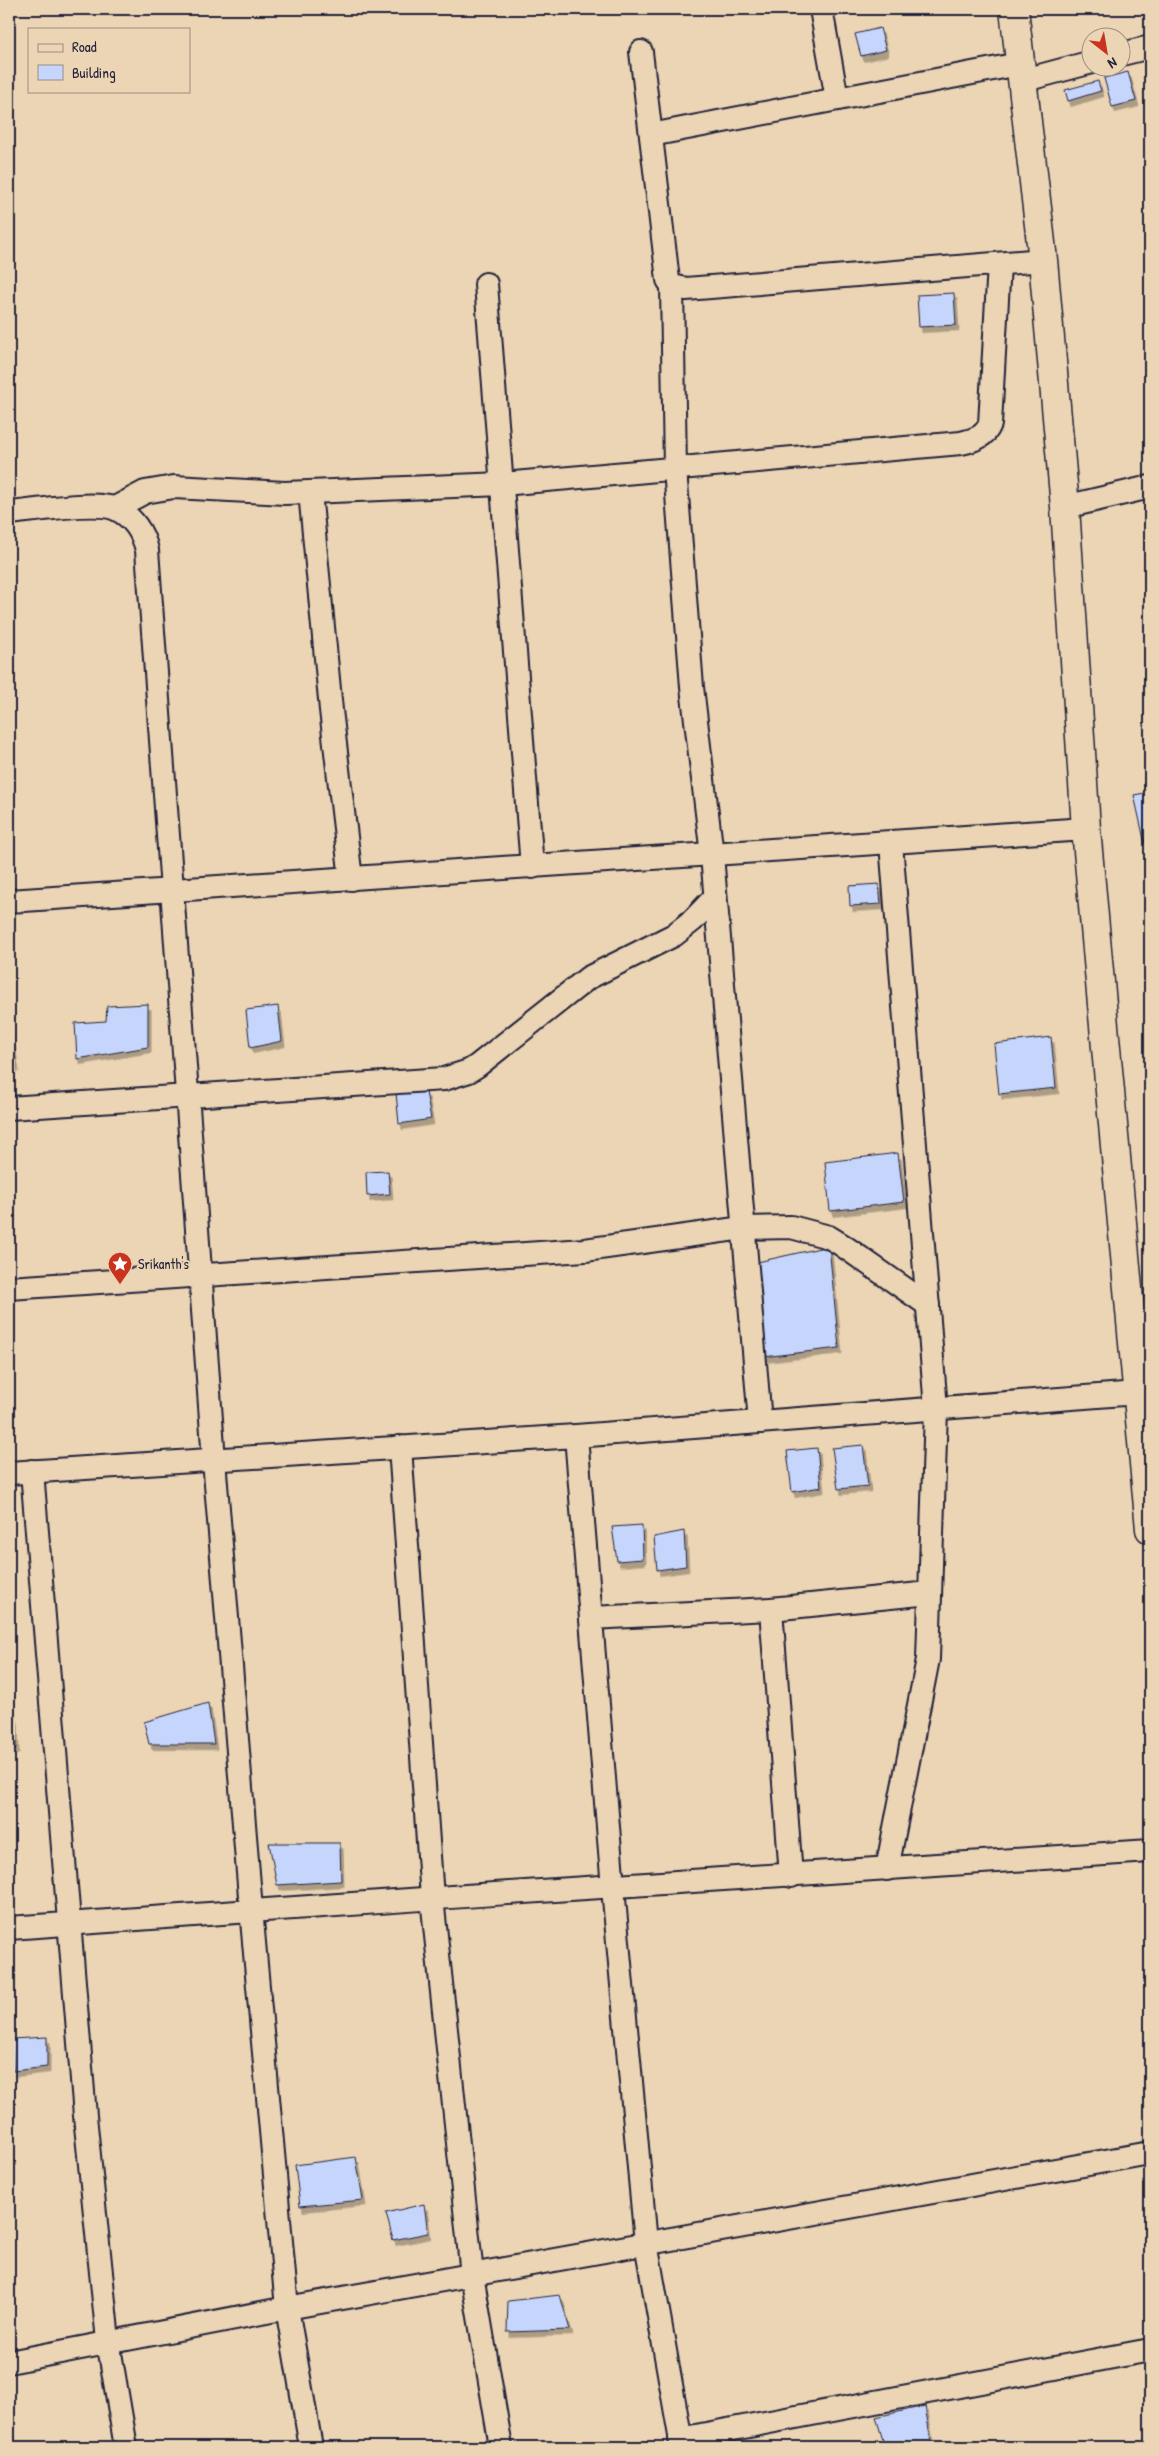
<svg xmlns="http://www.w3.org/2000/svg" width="1159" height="2456" font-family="'Patrick Hand',sans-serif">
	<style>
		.building { fill: #c5d5fc; stroke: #22223b; filter: url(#shadow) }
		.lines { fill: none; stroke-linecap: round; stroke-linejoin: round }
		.minor-casing { stroke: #22223b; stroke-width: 26 }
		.secondary-casing { stroke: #22223b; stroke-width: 31 }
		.minor { stroke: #ebd5b4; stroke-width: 22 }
		.secondary { stroke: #ebd5b4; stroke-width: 28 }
		.labels { text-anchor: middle; stroke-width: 4; stroke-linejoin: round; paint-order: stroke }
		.poi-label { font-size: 14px; fill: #22223b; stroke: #ebd5b4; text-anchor: start }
	</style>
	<defs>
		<filter id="shadow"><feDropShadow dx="3" dy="5.5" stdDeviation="0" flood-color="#0004"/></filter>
	</defs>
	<rect width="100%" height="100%" fill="#ebd5b4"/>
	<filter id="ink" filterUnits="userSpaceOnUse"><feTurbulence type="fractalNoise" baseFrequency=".02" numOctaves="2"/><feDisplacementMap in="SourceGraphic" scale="10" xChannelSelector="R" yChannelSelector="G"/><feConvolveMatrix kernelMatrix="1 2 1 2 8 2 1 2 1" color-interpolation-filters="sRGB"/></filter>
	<g filter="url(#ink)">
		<g class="building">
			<path d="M880 28 886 50 861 56 855 34Z"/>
			<path d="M1128 72 1136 101 1112 107 1104 78Z"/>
			<path d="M1098 81 1101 91 1068 101 1065 90Z"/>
			<path d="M954 293 956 325 919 327 917 295Z"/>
			<path d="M1150 792V843L1145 844 1134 795Z"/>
			<path d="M879 884 881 904 850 906 849 886Z"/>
			<path d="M148 1004V1047L77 1059 75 1023 106 1021 107 1006Z"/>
			<path d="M278 1006 282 1041 250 1048 246 1010Z"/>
			<path d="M9 1026H10L16 1066H9Z"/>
			<path d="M1051 1037 1056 1088 999 1094 994 1044Z"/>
			<path d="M426 1092 431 1119 399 1124 396 1093Z"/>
			<path d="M898 1153 904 1202 830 1211 825 1162Z"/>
			<path d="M388 1171 390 1194 367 1196 366 1172Z"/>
			<path d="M829 1246 839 1348 763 1357 753 1263Z"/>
			<path d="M863 1445 868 1486 838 1489 832 1448Z"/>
			<path d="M817 1448 821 1487 792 1492 787 1451Z"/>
			<path d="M642 1525 643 1559 617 1561 612 1527Z"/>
			<path d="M684 1531 686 1566 657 1570 654 1537Z"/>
			<path d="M208 1703 214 1744H149L144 1722Z"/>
			<path d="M9 1717H15L16 1748 9 1750Z"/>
			<path d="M269 1843H340L341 1881 277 1885Z"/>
			<path d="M47 2037V2067L13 2071 11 2039Z"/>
			<path d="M356 2157 363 2200 300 2206 295 2165Z"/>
			<path d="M424 2204 428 2233 393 2240 386 2213Z"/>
			<path d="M560 2295 570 2330 507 2332 508 2301Z"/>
			<path d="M925 2406 932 2447H885L876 2417Z"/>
		</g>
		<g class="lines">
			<defs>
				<g id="minor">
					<path d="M821 9 837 99"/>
					<path d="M641 52 668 280 672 286 686 289 1043 260"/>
					<path d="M1122 54 1150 47"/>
					<path d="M1021 81 1092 62"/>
					<path d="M651 135 1019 64"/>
					<path d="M486 284 532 867"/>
					<path d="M672 286 675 469 692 687 712 855 760 1422"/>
					<path d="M310 492 331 710 351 879"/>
					<path d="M1065 507 1150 487"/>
					<path d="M115 508 145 492 174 487 285 493 502 484 961 443C974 440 985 437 990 424L999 264"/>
					<path d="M9 513C32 511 97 500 116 509 133 517 143 533 147 550L214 1460 251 1909 287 2308 311 2447"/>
					<path d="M9 901 1086 829"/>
					<path d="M9 1108 444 1079 469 1071 477 1066 588 978 674 935 693 920 715 897"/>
					<path d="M9 1288 585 1250 743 1228 791 1227 829 1237 842 1245 928 1305"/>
					<path d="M576 1436 613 1888 646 2243 682 2447"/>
					<path d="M400 1447 432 1898 472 2275 501 2447"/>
					<path d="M32 1471 85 2116 108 2341 126 2447"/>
					<path d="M9 1473 576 1436 1150 1392"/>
					<path d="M771 1609 791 1876"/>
					<path d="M591 1618 771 1609 930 1593"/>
					<path d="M887 1869 928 1659 936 1409 891 843"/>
					<path d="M9 1928C389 1899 770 1877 1150 1851"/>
					<path d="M9 2362 287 2308 1150 2153"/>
					<path d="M680 2439 1150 2350"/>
				</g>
				<path id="secondary" d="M1014 9 1043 260 1065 507 1086 829 1150 1529"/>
			</defs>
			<use href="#minor" class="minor-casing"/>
			<use href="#secondary" class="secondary-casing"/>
			<use href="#minor" class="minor"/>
			<use href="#secondary" class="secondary"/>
		</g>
	</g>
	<defs>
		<symbol id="sight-pin" viewBox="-11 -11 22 30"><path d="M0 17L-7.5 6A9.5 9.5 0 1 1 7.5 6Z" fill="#c8321e" stroke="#ebd5b4"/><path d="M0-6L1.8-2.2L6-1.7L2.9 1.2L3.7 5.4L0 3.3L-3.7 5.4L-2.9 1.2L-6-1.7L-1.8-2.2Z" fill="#fff"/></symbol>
	</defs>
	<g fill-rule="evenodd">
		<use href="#sight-pin" x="106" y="1250" width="28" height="38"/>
	</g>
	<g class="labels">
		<g class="poi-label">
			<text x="138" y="1269">Srikanth's</text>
		</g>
	</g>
	<rect width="1159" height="2456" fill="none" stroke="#ebd5b4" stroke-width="30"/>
	<rect x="15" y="15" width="1129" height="2426" fill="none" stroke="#22223b" stroke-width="2" filter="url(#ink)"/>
	<rect x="28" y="28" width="162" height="65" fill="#ebd5b4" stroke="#9b8d84"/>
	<rect x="38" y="44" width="25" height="8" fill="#ebd5b4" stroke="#9b8d84"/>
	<text x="72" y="52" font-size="15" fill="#22223b">Road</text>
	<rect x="38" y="65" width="25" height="15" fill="#c5d5fc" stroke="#9b8d84"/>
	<text x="72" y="78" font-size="15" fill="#22223b">Building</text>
	<g transform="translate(1106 52) rotate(149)"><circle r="24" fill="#ebd5b4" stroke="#9b8d84"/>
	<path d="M0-4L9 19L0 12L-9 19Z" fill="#c8321e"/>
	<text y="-8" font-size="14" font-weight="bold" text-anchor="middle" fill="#22223b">N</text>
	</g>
</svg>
